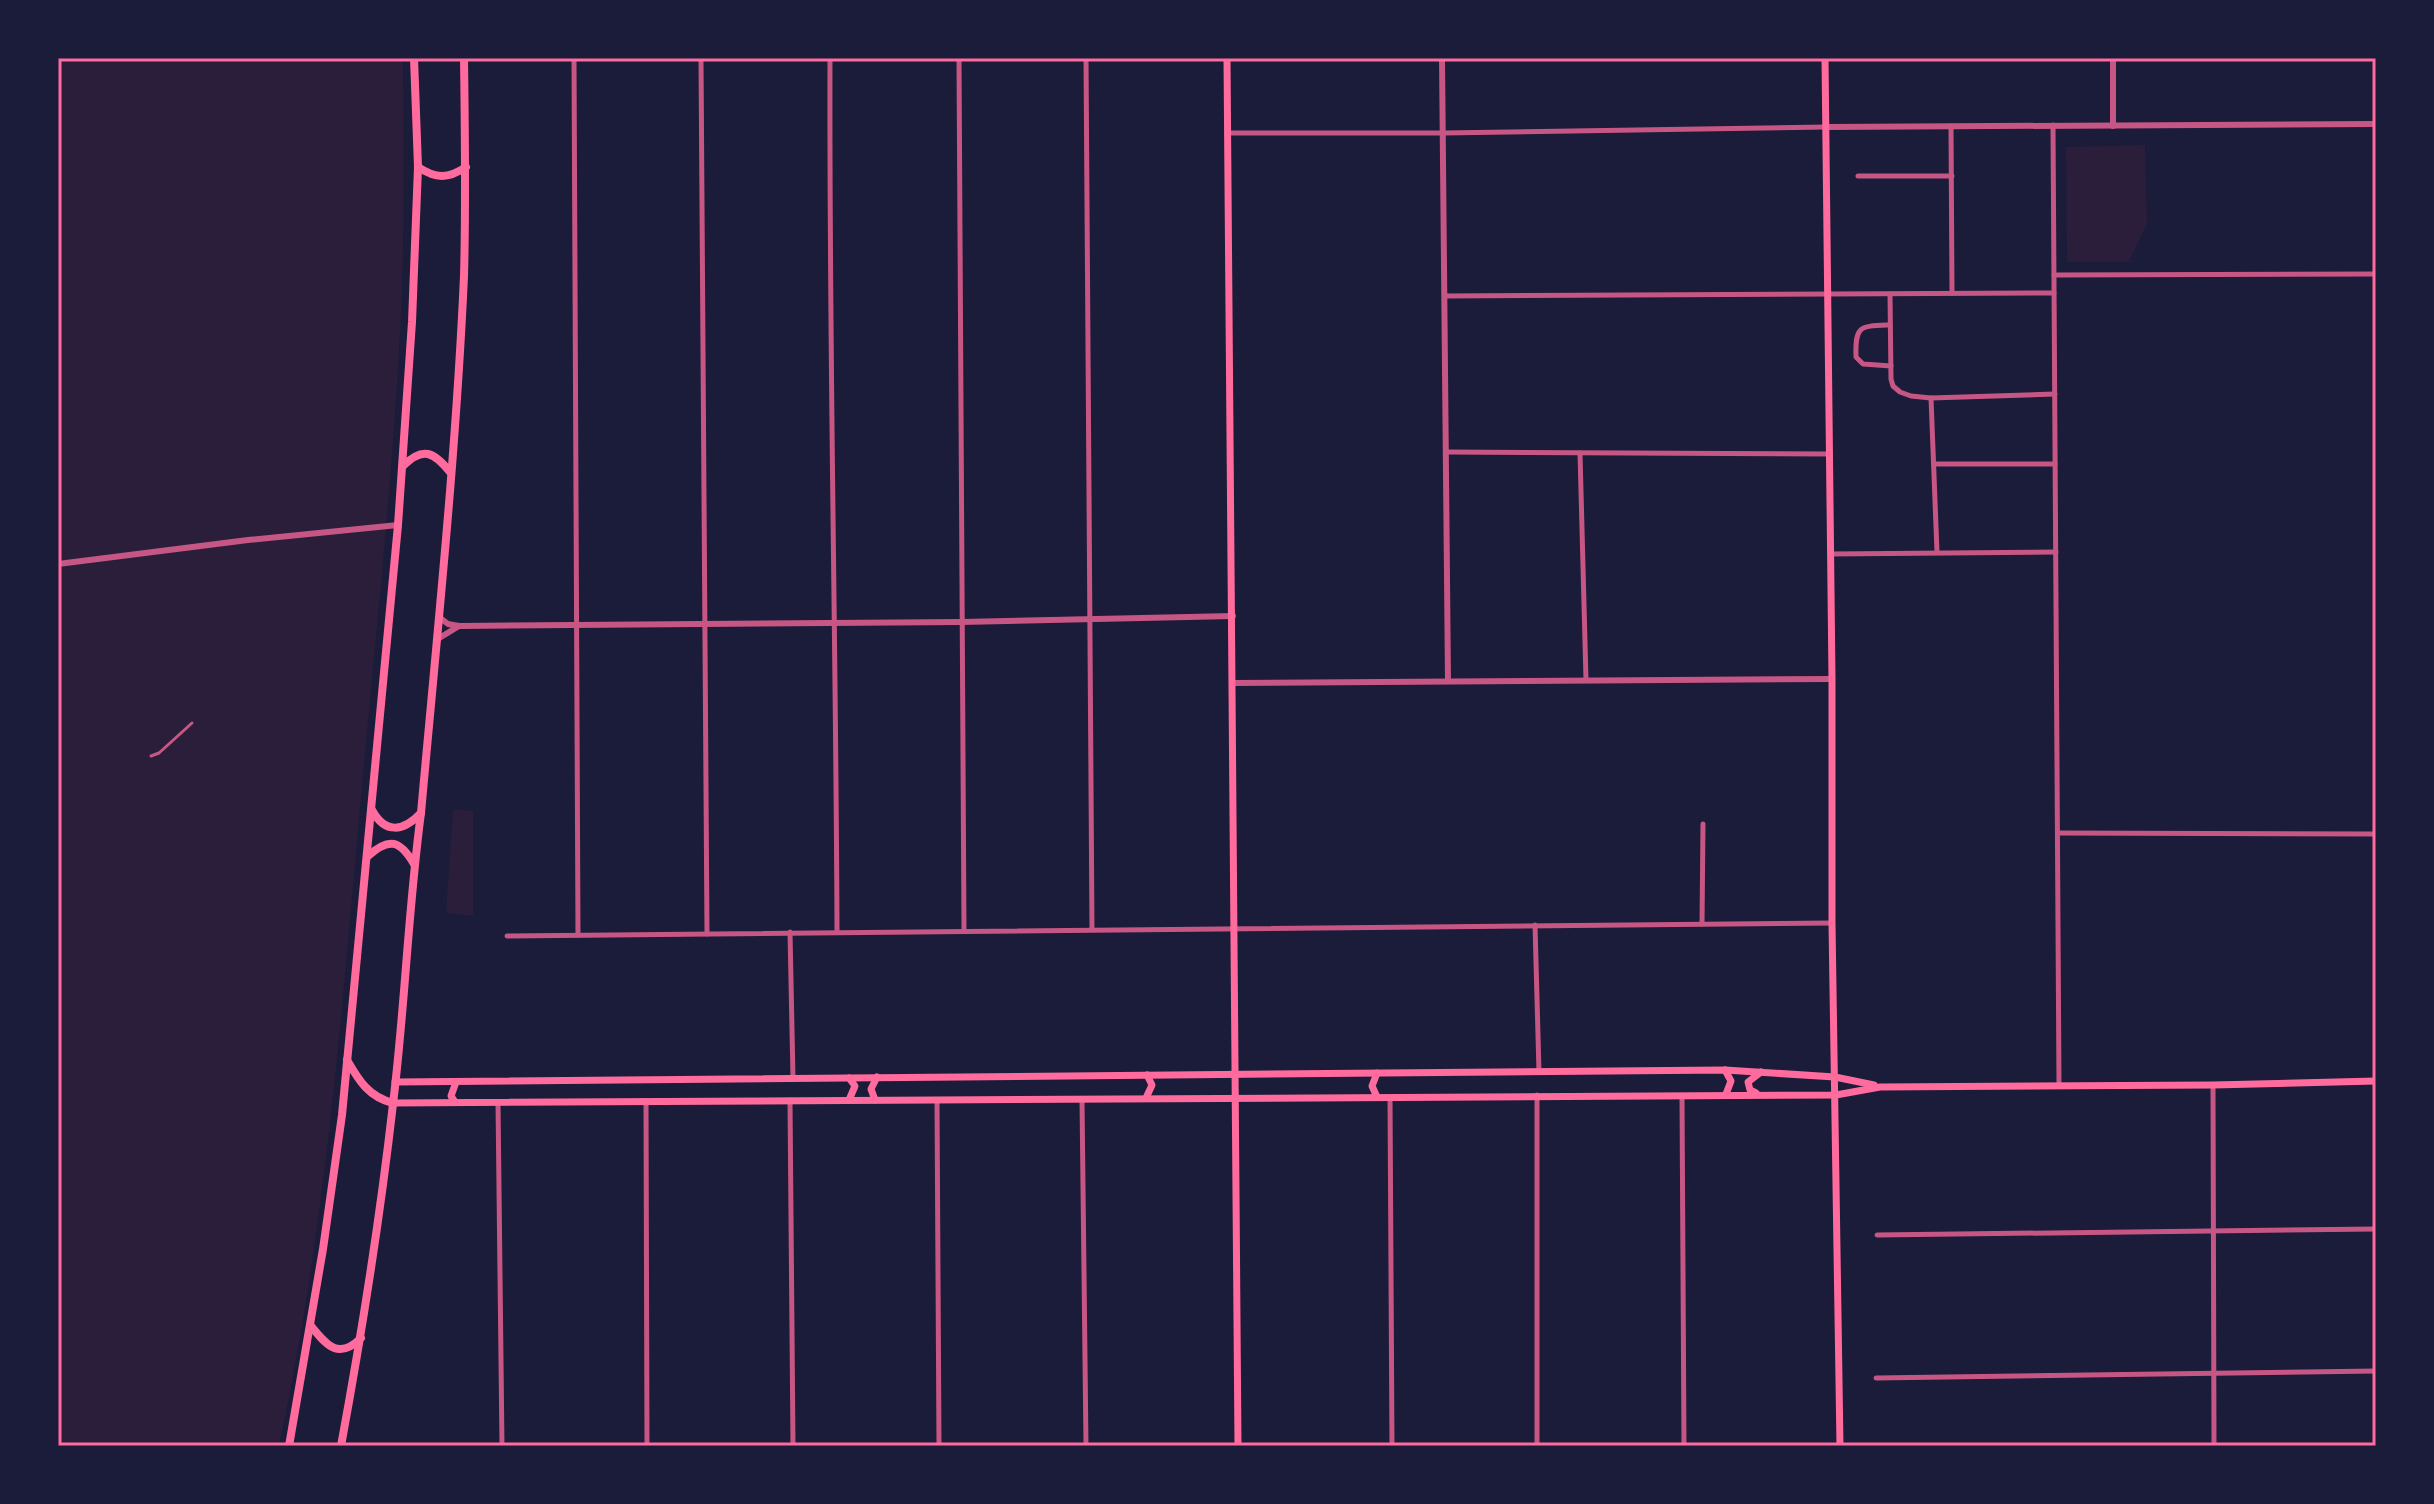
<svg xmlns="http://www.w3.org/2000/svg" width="2434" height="1504" font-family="Arial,sans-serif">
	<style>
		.green { fill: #2a1e3b }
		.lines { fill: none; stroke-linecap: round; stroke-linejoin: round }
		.pedestrian { stroke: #c65784; stroke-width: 3 }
		.minor { stroke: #c65784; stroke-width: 5 }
		.tertiary { stroke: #c65784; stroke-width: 6 }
		.secondary { stroke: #ff6b9d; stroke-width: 7 }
		.trunk { stroke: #ff6b9d; stroke-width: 8 }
		.neatline { fill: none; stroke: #ff6b9d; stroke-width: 3 }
	</style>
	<rect width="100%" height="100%" fill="#1b1b3a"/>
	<g class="green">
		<path d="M58 58H403C404 156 405 255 399 352 391 497 375 641 362 786 342 1006 326 1229 279 1446H58Z"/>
		<path d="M2145 145 2147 224 2129 261 2148 262H2067L2066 147Z"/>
		<path d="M453 809 473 811V916L446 913Z"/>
	</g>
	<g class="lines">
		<path class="pedestrian" d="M151 756 159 753 192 723"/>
		<g class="minor">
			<path d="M574 58 578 935"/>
			<path d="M701 58 707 934"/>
			<path d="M830 58C829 349 836 640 837 931"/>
			<path d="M959 58 964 931"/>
			<path d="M1086 58 1092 929"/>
			<path d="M2053 125 2059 1086"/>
			<path d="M1951 126 1952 293"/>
			<path d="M1227 133H1443L1826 127"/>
			<path d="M1858 176H1952"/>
			<path d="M2054 275 2376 274"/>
			<path d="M1890 294 1891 379 1893 386 1900 392 1911 396 1931 398 2055 394"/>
			<path d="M1445 296 2054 293"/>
			<path d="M1890 325C1860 326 1855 325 1856 357L1863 364 1891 366"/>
			<path d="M1931 398 1937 552"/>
			<path d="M1447 452 1829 454"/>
			<path d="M1580 453 1586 680"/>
			<path d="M1934 464H2055"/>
			<path d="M1830 554 2056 552"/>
			<path d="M2058 833 2376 834"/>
			<path d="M1702 924 1703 824"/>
			<path d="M1535 925 1539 1072"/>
			<path d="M790 932 793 1078"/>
			<path d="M507 936 1832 923"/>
			<path d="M2213 1085 2214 1446"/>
			<path d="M1537 1095V1446"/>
			<path d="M1682 1096 1684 1446"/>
			<path d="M1390 1097 1392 1446"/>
			<path d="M1082 1099 1086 1446"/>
			<path d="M790 1100 793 1446"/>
			<path d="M937 1100 939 1446"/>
			<path d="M646 1101 647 1446"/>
			<path d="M498 1102 502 1446"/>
			<path d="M1877 1235 2376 1229"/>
			<path d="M1876 1378 2376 1371"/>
		</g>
		<g class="tertiary">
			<path d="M1442 58 1448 681"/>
			<path d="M2113 126V58"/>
			<path d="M1827 127 2376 124"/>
			<path d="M58 564 248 540 398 525"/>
			<path d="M439 617 448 624 459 626 961 622 1233 616"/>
			<path d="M436 640 459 626"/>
			<path d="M1233 683 1832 679"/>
		</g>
		<g class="secondary">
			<path d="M1227 58 1238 1446"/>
			<path d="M1825 58 1832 679V923L1840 1446"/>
			<path d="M1725 1070 1731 1081 1726 1094"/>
			<path d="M1377 1073 1372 1086 1377 1097"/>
			<path d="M395 1082 1725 1070 1835 1077 1874 1085"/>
			<path d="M1756 1093 1750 1090 1748 1082 1761 1072"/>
			<path d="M1146 1098 1152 1085 1147 1075"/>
			<path d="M849 1100 855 1086 849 1078"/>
			<path d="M875 1100 871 1089 877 1077"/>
			<path d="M455 1102 451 1096 456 1082"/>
			<path d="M393 1103 1836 1095 1880 1087 2213 1085 2376 1081"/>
		</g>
		<g class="trunk">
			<path d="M418 167C436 179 448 179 466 167"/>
			<path d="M403 466C423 446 434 452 450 472"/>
			<path d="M372 810C385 834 403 832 421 813"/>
			<path d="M368 856C389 837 400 840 414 864"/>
			<path d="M347 1060C359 1081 369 1097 393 1103"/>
			<path d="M311 1326C327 1346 339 1360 361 1338"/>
			<path d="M289 1446 323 1249 342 1115 398 525 412 322 418 167 414 58"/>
			<path d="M341 1446C362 1332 380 1218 393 1104 405 1007 408 910 421 813 437 635 456 455 464 276 466 203 465 131 464 58"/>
		</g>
	</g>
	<rect width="2434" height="1504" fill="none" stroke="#1b1b3a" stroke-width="120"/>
	<rect x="60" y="60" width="2314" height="1384" class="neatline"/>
</svg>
